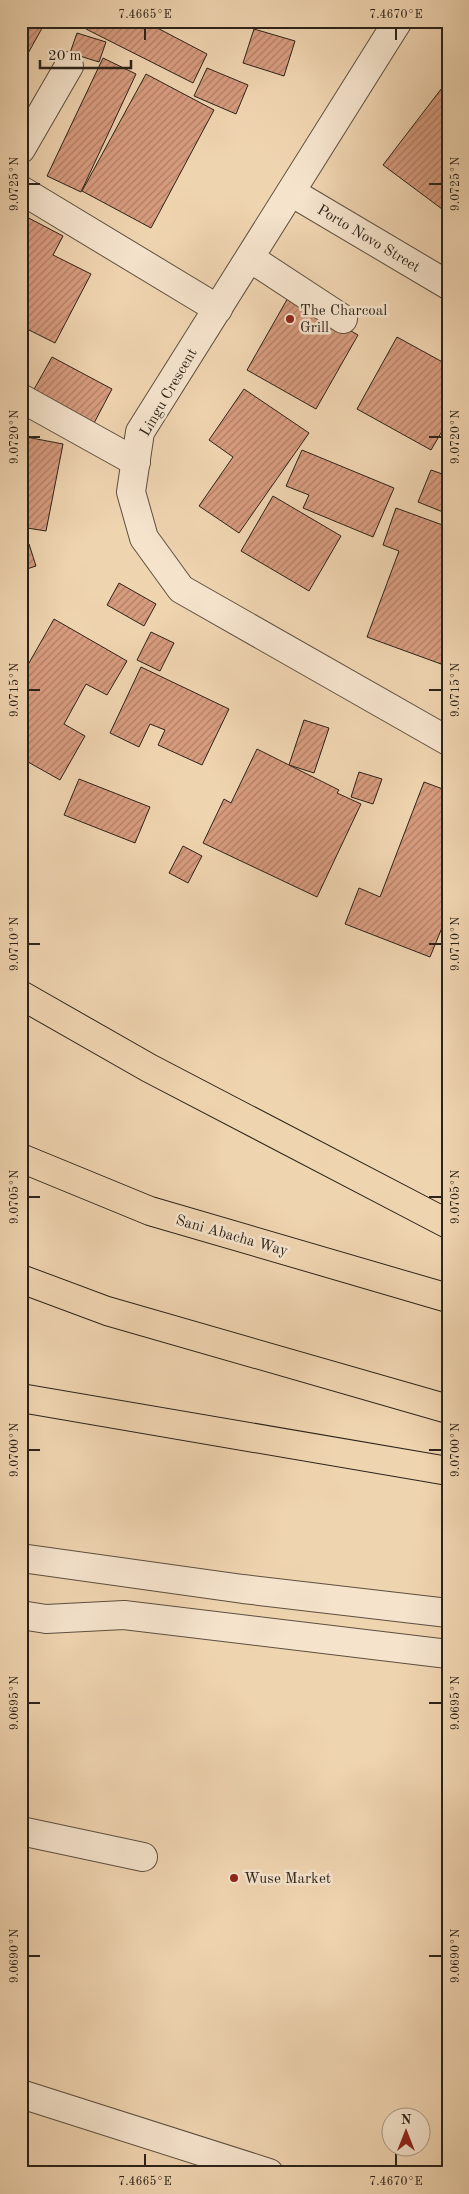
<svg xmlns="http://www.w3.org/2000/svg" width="469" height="2194" font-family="'Old Standard TT',serif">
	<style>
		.building { fill: url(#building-hatch); stroke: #2c2319 }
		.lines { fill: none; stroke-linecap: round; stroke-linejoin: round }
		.minor-casing { stroke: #5d4f3f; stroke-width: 30 }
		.highway-casing { stroke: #2c2319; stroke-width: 30 }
		.minor { stroke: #f5e3cc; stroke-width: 28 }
		.highway { stroke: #efd4b0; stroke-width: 28 }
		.ticks { fill: none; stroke: #2c2319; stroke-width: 2 }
		.poi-dot { fill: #8f2418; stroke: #f5e3cc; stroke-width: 2 }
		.labels { text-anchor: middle; stroke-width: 5; stroke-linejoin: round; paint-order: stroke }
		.street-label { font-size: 15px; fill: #2c2319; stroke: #f5e3cc }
		.poi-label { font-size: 15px; fill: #2c2319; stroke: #f5e3cc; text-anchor: start }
		.neatline { fill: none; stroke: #2c2319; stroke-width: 2 }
		.ticks-label { font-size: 12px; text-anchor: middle; fill: #2c2319 }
	</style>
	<defs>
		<pattern id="building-hatch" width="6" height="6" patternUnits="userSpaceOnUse" patternTransform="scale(1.25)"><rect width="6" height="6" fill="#d79b7e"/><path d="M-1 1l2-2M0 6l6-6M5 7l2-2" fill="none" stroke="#af7e66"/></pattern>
	</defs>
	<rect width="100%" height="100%" fill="#efd4b0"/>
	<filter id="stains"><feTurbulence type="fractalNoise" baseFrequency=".004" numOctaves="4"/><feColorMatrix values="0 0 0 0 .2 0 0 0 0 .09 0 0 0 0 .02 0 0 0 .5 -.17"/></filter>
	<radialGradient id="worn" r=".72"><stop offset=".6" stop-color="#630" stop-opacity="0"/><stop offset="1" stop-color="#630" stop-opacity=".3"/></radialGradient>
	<g class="building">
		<path d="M21 21H46L21 66Z"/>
		<path d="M90 21H144L207 54 193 83 86 29Z"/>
		<path d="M254 29 295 41 284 76 243 63Z"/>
		<path d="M77 33 106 42 99 62 70 53Z"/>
		<path d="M103 58 136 74 81 192 47 176Z"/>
		<path d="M207 68 248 85 236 114 194 96Z"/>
		<path d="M146 74 214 110 151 228 82 191Z"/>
		<path d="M448 80V201L442 209 383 165Z"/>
		<path d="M21 214 63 236 53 255 91 274 55 343 21 326Z"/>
		<path d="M289 296 358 335 316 409 247 370Z"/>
		<path d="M397 337 448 365V421L431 450 357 409Z"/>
		<path d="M52 357 112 389 93 425 32 393Z"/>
		<path d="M244 389 309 433 239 533 199 506 233 457 209 440Z"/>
		<path d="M21 436 63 444 46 531 21 527Z"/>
		<path d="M302 450 394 488 373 537 303 508 309 495 286 486Z"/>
		<path d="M431 470 448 476V514L418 502Z"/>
		<path d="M273 496 341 536 309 591 241 551Z"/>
		<path d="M396 508 448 527V646L441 664 367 637 399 551 383 545Z"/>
		<path d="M29 544 36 566 21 571V546Z"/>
		<path d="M119 583 156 604 144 626 107 605Z"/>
		<path d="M54 619 127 661 107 695 86 684 64 724 85 736 60 780 21 758V677Z"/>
		<path d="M151 632 174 643 160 671 137 660Z"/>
		<path d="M141 667 229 709 202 765 158 745 165 730 150 724 139 747 110 733Z"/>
		<path d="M304 720 329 728 314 773 289 765Z"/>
		<path d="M257 749 339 790 337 793 361 804 317 897 203 843 224 799 231 803Z"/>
		<path d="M359 772 382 779 373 804 351 797Z"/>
		<path d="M79 779 150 807 135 843 64 815Z"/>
		<path d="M424 782 448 791V913L430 957 345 924 359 888 380 897Z"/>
		<path d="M183 846 202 856 188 883 169 873Z"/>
	</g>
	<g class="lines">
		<defs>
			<g id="minor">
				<path d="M398 21 140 432 131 492 144 538 181 589 448 741"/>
				<path d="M21 149 69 66"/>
				<path d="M21 190 218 309"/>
				<path d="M291 192 448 285"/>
				<path d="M250 258 343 319"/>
				<path d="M21 398 136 462"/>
				<path d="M21 1558 243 1589 448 1613"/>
				<path d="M21 1615 46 1619 124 1615 448 1654"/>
				<path d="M21 1831 143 1857"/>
				<path d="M21 2094 269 2173"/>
			</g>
			<g id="highway">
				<path d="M21 995 149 1068 448 1224"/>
				<path d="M21 1158 150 1211 448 1298"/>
				<path d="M21 1279 107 1311 448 1409"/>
				<path d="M21 1398 448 1471"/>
			</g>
		</defs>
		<use href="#minor" class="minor-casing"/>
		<use href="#highway" class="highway-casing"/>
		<use href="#minor" class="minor"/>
		<use href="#highway" class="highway"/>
	</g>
	<path class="ticks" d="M145 28V40M396 28V40M28 184H40M429 184H442M28 437H40M429 437H442M28 690H40M429 690H442M28 944H40M429 944H442M28 1197H40M429 1197H442M28 1450H40M429 1450H442M28 1703H40M429 1703H442M28 1956H40M429 1956H442M145 2154V2166M396 2154V2166"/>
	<g class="poi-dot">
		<circle cx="290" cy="319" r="5"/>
		<circle cx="234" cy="1878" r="5"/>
	</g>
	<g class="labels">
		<g class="street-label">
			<text transform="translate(369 238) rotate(31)" y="5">Porto Novo Street</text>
			<text transform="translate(168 392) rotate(-60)" y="5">Lingu Crescent</text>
			<text transform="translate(232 1235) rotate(16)" y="5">Sani Abacha Way</text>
		</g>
		<g class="poi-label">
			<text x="300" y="315">The Charcoal<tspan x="300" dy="17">Grill</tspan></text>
			<text x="244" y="1883">Wuse Market</text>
		</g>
	</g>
	<rect width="469" height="2194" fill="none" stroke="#efd4b0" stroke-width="55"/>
	<g transform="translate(406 2132)"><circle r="24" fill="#f5e3cc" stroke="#a59684"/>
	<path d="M0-4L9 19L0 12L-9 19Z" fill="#8f2418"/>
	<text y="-8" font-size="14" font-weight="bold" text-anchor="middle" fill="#2c2319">N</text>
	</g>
	<path d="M40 60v8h91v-8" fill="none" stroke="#2c2319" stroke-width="2.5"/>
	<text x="48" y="60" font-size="15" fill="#2c2319" stroke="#f5e3cc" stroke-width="4" paint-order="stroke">20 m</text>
	<rect x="28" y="28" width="414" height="2138" class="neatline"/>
	<g class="ticks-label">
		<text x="145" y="18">7.4665°E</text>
		<text x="396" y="18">7.4670°E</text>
		<text transform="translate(14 184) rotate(-90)" y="4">9.0725°N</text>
		<text transform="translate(455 184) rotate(-90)" y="4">9.0725°N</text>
		<text transform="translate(14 437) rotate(-90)" y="4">9.0720°N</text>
		<text transform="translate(455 437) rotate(-90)" y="4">9.0720°N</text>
		<text transform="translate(14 690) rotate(-90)" y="4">9.0715°N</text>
		<text transform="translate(455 690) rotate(-90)" y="4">9.0715°N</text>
		<text transform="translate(14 944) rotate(-90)" y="4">9.0710°N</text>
		<text transform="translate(455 944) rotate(-90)" y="4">9.0710°N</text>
		<text transform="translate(14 1197) rotate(-90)" y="4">9.0705°N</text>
		<text transform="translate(455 1197) rotate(-90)" y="4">9.0705°N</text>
		<text transform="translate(14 1450) rotate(-90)" y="4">9.0700°N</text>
		<text transform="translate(455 1450) rotate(-90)" y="4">9.0700°N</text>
		<text transform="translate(14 1703) rotate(-90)" y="4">9.0695°N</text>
		<text transform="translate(455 1703) rotate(-90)" y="4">9.0695°N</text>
		<text transform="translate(14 1956) rotate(-90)" y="4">9.0690°N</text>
		<text transform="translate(455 1956) rotate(-90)" y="4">9.0690°N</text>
		<text x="145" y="2185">7.4665°E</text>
		<text x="396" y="2185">7.4670°E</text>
	</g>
	<rect width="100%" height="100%" filter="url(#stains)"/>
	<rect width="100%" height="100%" fill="url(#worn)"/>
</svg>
